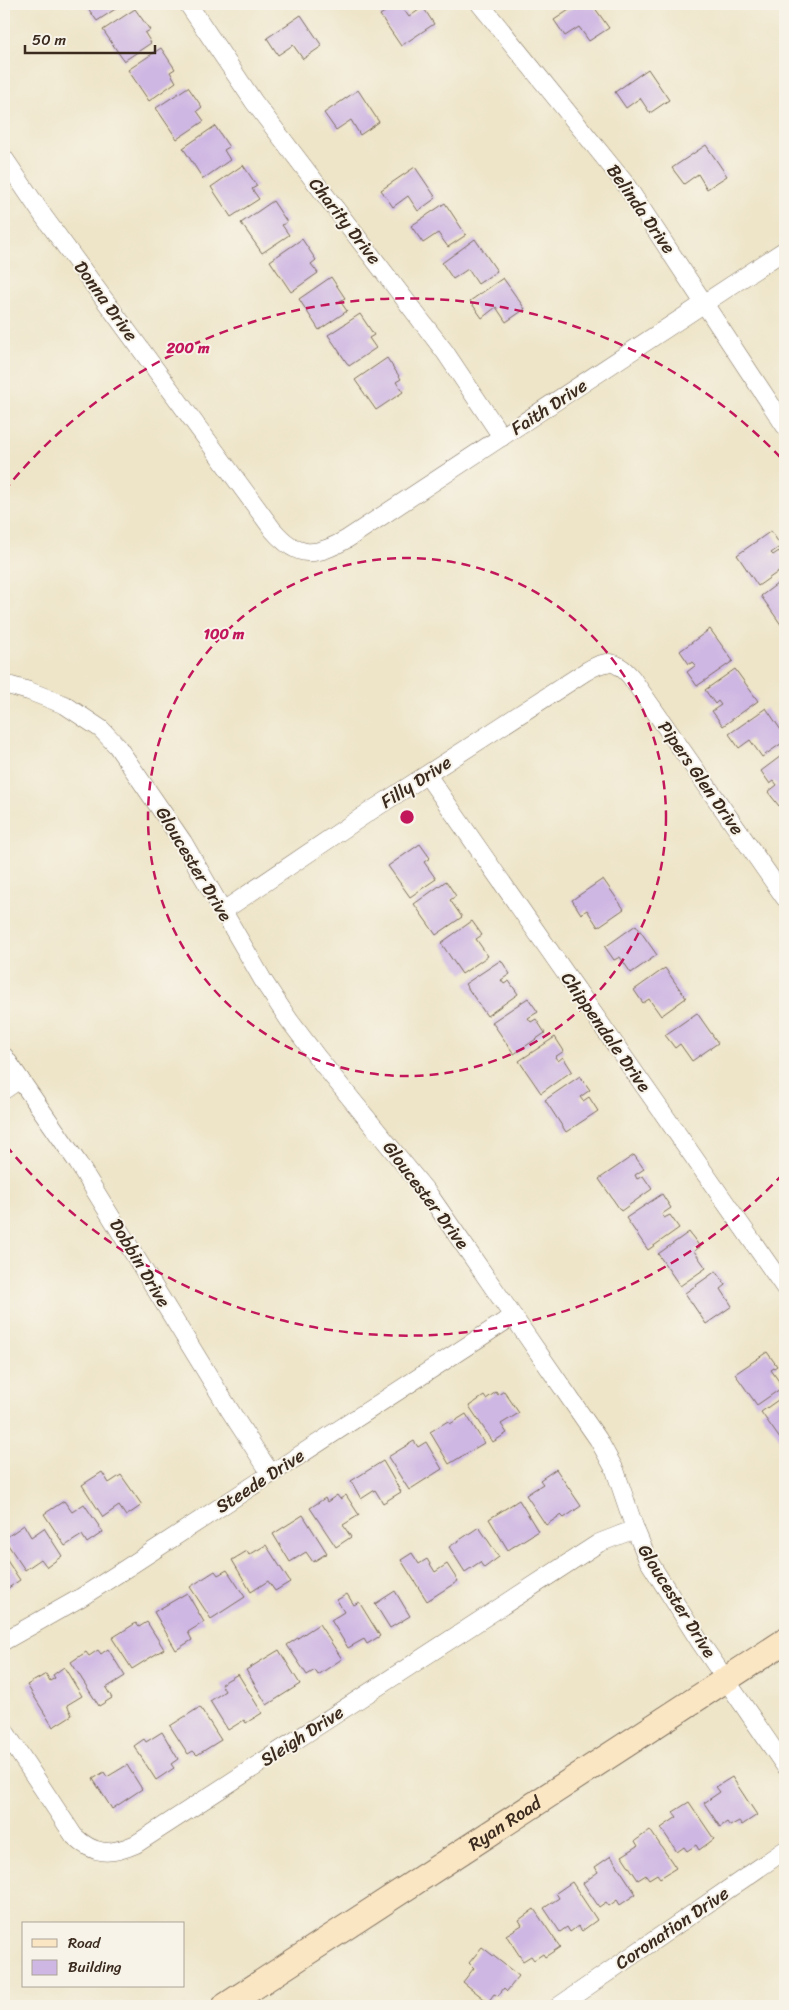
<svg xmlns="http://www.w3.org/2000/svg" width="789" height="2010" font-family="Sriracha,sans-serif">
	<style>
		.building { fill: #cfb7e3 }
		.lines { fill: none; stroke-linecap: round; stroke-linejoin: round }
		.minor-casing { stroke: #7a6b5a; stroke-width: 19 }
		.secondary-casing { stroke: #7a6b5a; stroke-width: 27 }
		.minor { stroke: #fff; stroke-width: 18 }
		.secondary { stroke: #fbe6c4; stroke-width: 25 }
		.ring { fill: none; stroke: #c2185b; stroke-width: 2.5; stroke-dasharray: 9 6 }
		.labels { text-anchor: middle; stroke-width: 4; stroke-linejoin: round; paint-order: stroke }
		.street-label { font-size: 18px; fill: #3b2a1e; stroke: #f7f3e8 }
		.centre { fill: #c2185b; stroke: #f7f3e8; stroke-width: 2.5 }
		.ring-label { font-size: 15px; text-anchor: middle; font-weight: bold; fill: #c2185b; stroke: #f7f3e8; stroke-width: 4; stroke-linejoin: round; paint-order: stroke }
	</style>
	<rect width="100%" height="100%" fill="#f7f3e8"/>
	<filter id="ink" filterUnits="userSpaceOnUse"><feTurbulence type="fractalNoise" baseFrequency=".02" numOctaves="2"/><feDisplacementMap in="SourceGraphic" scale="10" xChannelSelector="R" yChannelSelector="G"/><feConvolveMatrix kernelMatrix="1 2 1 2 8 2 1 2 1" color-interpolation-filters="sRGB"/></filter>
	<filter id="wash" filterUnits="userSpaceOnUse"><feTurbulence type="fractalNoise" baseFrequency=".0096" numOctaves="4" result="noise"/><feDisplacementMap in="SourceGraphic" scale="20" xChannelSelector="R" yChannelSelector="G"/><feGaussianBlur stdDeviation="1.12" result="paint"/><feColorMatrix in="noise" values="0 0 0 0 0 0 0 0 0 0 0 0 0 0 0 0 0 1.4 0 .05"/><feComposite in="paint" operator="in"/></filter>
	<g filter="url(#wash)">
		<rect width="100%" height="100%" fill="#eee5c9"/>
		<g id="blocks">
			<g class="building">
				<path d="M85 4H123L97 21Z"/>
				<path d="M397 4H400L409 17 423 7 434 24 401 46 380 15Z"/>
				<path d="M578 4H592L609 28 589 41 579 27 565 36 554 20Z"/>
				<path d="M135 9 150 30 145 33 151 43 124 61 103 30Z"/>
				<path d="M301 15 322 46 303 59 293 45 278 55 267 38Z"/>
				<path d="M161 48 175 69 170 72 176 82 149 101 128 70Z"/>
				<path d="M648 69 669 100 650 113 640 98 626 108 615 92Z"/>
				<path d="M188 87 202 107 197 111 204 121 177 139 156 108Z"/>
				<path d="M358 90 379 122 360 135 351 120 336 130 324 113Z"/>
				<path d="M215 126 229 147 224 150 230 160 203 179 183 148Z"/>
				<path d="M706 145 727 176 707 189 698 174 684 184 672 168Z"/>
				<path d="M243 165 257 186 252 189 259 199 231 217 211 187Z"/>
				<path d="M415 167 436 198 418 211 408 196 393 207 381 190Z"/>
				<path d="M273 201 287 222 282 225 289 235 262 253 241 223Z"/>
				<path d="M445 203 466 235 448 247 438 233 423 243 411 226Z"/>
				<path d="M302 239 316 260 311 264 318 273 291 292 270 261Z"/>
				<path d="M475 239 497 271 478 284 468 269 453 279 442 263Z"/>
				<path d="M331 277 345 298 340 301 347 311 319 330 299 299Z"/>
				<path d="M503 278 525 309 506 322 496 307 482 318 470 301Z"/>
				<path d="M360 314 374 335 369 338 376 348 349 366 328 335Z"/>
				<path d="M387 358 401 379 396 382 403 392 376 410 355 380Z"/>
				<path d="M771 531 781 546 771 553 773 555 779 551 785 561V567L758 586 737 555Z"/>
				<path d="M785 578V624L782 626 761 596Z"/>
				<path d="M710 629 733 661 697 686 687 672 696 665 693 662 689 664 680 651Z"/>
				<path d="M735 669 758 701 723 726 712 711 721 705 718 701 715 704 705 690Z"/>
				<path d="M766 708 785 736V741L762 757 750 740 739 748 729 734Z"/>
				<path d="M785 753V802L779 806 768 792 777 785 774 781 770 784 761 771Z"/>
				<path d="M420 844 430 858 424 862 436 879 410 897 388 866Z"/>
				<path d="M603 879 624 909 598 927 587 910 581 914 572 900Z"/>
				<path d="M446 881 456 896 450 900 462 917 436 935 414 904Z"/>
				<path d="M472 921 482 935 476 939 488 956 462 974 441 943Z"/>
				<path d="M636 925 657 955 631 973 620 957 614 960 605 947Z"/>
				<path d="M501 960 510 974 501 980 504 984 509 981 518 994 487 1016 465 984Z"/>
				<path d="M665 968 686 998 661 1016 649 999 643 1003 634 990Z"/>
				<path d="M528 998 538 1012 528 1018 531 1022 536 1019 545 1033 514 1054 492 1022Z"/>
				<path d="M697 1013 718 1043 692 1061 680 1044 675 1048 665 1035Z"/>
				<path d="M555 1037 564 1051 555 1057 558 1061 563 1057 572 1071 541 1093 519 1061Z"/>
				<path d="M580 1076 590 1090 580 1097 583 1101 589 1097 598 1111 566 1132 545 1100Z"/>
				<path d="M634 1155 644 1169 635 1175 637 1179 643 1176 652 1189 621 1211 599 1179Z"/>
				<path d="M662 1194 671 1208 662 1214 664 1218 670 1215 679 1228 648 1250 626 1218Z"/>
				<path d="M689 1232 700 1247 694 1251 706 1268 680 1286 658 1254Z"/>
				<path d="M716 1271 726 1285 721 1289 732 1306 706 1324 685 1293Z"/>
				<path d="M767 1352 777 1366 771 1370 783 1387 757 1405 735 1374Z"/>
				<path d="M504 1391 519 1413 501 1424 507 1433 493 1442 469 1406 484 1396 486 1399 496 1392 498 1395Z"/>
				<path d="M785 1395V1441L783 1443 761 1412Z"/>
				<path d="M466 1414 484 1443 449 1464 430 1432 448 1421 450 1424Z"/>
				<path d="M414 1441 418 1447 426 1442 442 1469 409 1490 388 1457Z"/>
				<path d="M383 1461 401 1492 383 1503 375 1490 361 1499 351 1481Z"/>
				<path d="M556 1469 581 1506 564 1518 561 1515 546 1525 526 1495 543 1484 540 1480Z"/>
				<path d="M102 1472 109 1483 121 1475 142 1505 126 1516 119 1506 103 1517 82 1485Z"/>
				<path d="M337 1495 340 1499 346 1495 359 1515 343 1525 351 1537 336 1547 310 1508 325 1498 327 1502Z"/>
				<path d="M519 1500 538 1531 508 1550 489 1519Z"/>
				<path d="M64 1501 72 1512 84 1504 103 1532 87 1543 82 1535 65 1546 44 1514Z"/>
				<path d="M303 1515 327 1553 313 1562 306 1552 290 1562 273 1534Z"/>
				<path d="M24 1525 31 1537 44 1528 62 1556 47 1567 41 1559 25 1570 4 1539Z"/>
				<path d="M479 1527 499 1557 484 1568 480 1562 465 1572 449 1547Z"/>
				<path d="M266 1545 290 1582 275 1591 268 1581 251 1592 232 1560 247 1551 249 1555Z"/>
				<path d="M412 1553 419 1564 427 1559 435 1572 447 1564 458 1581 427 1601 401 1560Z"/>
				<path d="M4 1556 20 1580 4 1591Z"/>
				<path d="M227 1570 245 1597 211 1619 190 1587 215 1571 218 1575Z"/>
				<path d="M395 1591 410 1616 390 1628 375 1604Z"/>
				<path d="M187 1593 204 1622 188 1632 192 1640 176 1650 154 1612Z"/>
				<path d="M347 1594 354 1605 359 1602 380 1636 367 1644 364 1639 348 1648 331 1620 344 1612 337 1600Z"/>
				<path d="M147 1622 164 1649 132 1669 112 1638 136 1623 139 1627Z"/>
				<path d="M319 1624 342 1659 318 1675 315 1670 307 1675 287 1645Z"/>
				<path d="M108 1649 125 1676 106 1688 112 1698 99 1706 71 1662 86 1652 89 1656 98 1650 101 1654Z"/>
				<path d="M279 1650 300 1684 267 1705 246 1670Z"/>
				<path d="M64 1667 82 1696 67 1705 72 1715 53 1727 27 1685 46 1674 50 1681 55 1678 53 1675Z"/>
				<path d="M238 1674 262 1713 246 1723 244 1720 228 1730 210 1701 225 1691 221 1684Z"/>
				<path d="M200 1707 221 1740 197 1755 193 1751 188 1754 170 1726Z"/>
				<path d="M162 1732 178 1759 171 1764 174 1768 156 1780 134 1746 144 1739 146 1742Z"/>
				<path d="M127 1765 142 1789 112 1809 93 1779 104 1772 107 1777Z"/>
				<path d="M732 1777 757 1815 742 1825 739 1821 730 1826 727 1822 720 1827 704 1803 720 1792 716 1787Z"/>
				<path d="M689 1802 714 1839 699 1850 696 1845 687 1851 684 1847 677 1852 661 1828 677 1817 673 1812Z"/>
				<path d="M650 1830 676 1868 660 1878 657 1874 649 1879 646 1875 638 1880 622 1856 638 1846 635 1841Z"/>
				<path d="M611 1856 636 1894 620 1905 617 1900 609 1906 606 1902 599 1907 583 1883 598 1872 595 1867Z"/>
				<path d="M572 1882 597 1920 582 1931 578 1926 570 1932 567 1927 560 1932 544 1908 559 1898 556 1893Z"/>
				<path d="M534 1909 560 1947 545 1957 543 1954 534 1960 531 1956 523 1961 506 1935 522 1925 519 1920Z"/>
				<path d="M482 1947 519 1976 507 1991 504 1988 498 1996 494 1994 488 2002 463 1982 474 1968 469 1963Z"/>
			</g>
		</g>
	</g>
	<g filter="url(#ink)">
		<use href="#blocks" fill-opacity="0" stroke="#7a6b5a" stroke-width="1"/>
		<g class="lines">
			<defs>
				<g id="minor">
					<path d="M188 4 254 102 445 352 502 437"/>
					<path d="M480 4 624 182 785 426"/>
					<path d="M4 158 44 217 273 530C298 559 315 557 347 539L785 250"/>
					<path d="M4 684 29 691 65 705 101 729 117 746 183 842 264 982 289 1020 317 1057 430 1196 598 1439 615 1470 635 1529 648 1560 700 1642 785 1766"/>
					<path d="M427 775 785 1288"/>
					<path d="M223 911 366 814 585 672C605 660 615 658 631 677L785 898"/>
					<path d="M4 1056 78 1163 229 1409 271 1474"/>
					<path d="M4 1090 20 1079"/>
					<path d="M4 1641 80 1598 119 1573 513 1316"/>
					<path d="M4 1730 74 1836C95 1856 111 1855 136 1844L599 1543 635 1529"/>
					<path d="M559 2006 785 1850"/>
				</g>
				<g id="secondary">
					<path id="s1" d="M225 2006 785 1641"/>
				</g>
			</defs>
			<use href="#minor" class="minor-casing"/>
			<use href="#secondary" class="secondary-casing"/>
			<use href="#minor" class="minor"/>
			<use href="#secondary" class="secondary"/>
		</g>
	</g>
	<g class="ring">
		<circle cx="407" cy="817" r="259"/>
		<path d="M783 1174A518 518 0 0 1 4 1143M4 491A518 518 0 0 1 783 460"/>
	</g>
	<g class="labels">
		<g class="street-label">
			<text transform="translate(641 209) rotate(55)" y="6">Belinda Drive</text>
			<text transform="translate(345 221) rotate(52)" y="6">Charity Drive</text>
			<text transform="translate(106 301) rotate(54)" y="6">Donna Drive</text>
			<text transform="translate(549 407) rotate(-33)" y="6">Faith Drive</text>
			<text transform="translate(701 778) rotate(55)" y="6">Pipers Glen Drive</text>
			<text transform="translate(416 782) rotate(-33)" y="6">Filly Drive</text>
			<text transform="translate(194 864) rotate(59)" y="6">Gloucester Drive</text>
			<text transform="translate(606 1032) rotate(55)" y="6">Chippendale Drive</text>
			<text transform="translate(426 1195) rotate(53)" y="6">Gloucester Drive</text>
			<text transform="translate(140 1263) rotate(59)" y="6">Dobbin Drive</text>
			<text transform="translate(260 1481) rotate(-33)" y="6">Steede Drive</text>
			<text transform="translate(677 1601) rotate(58)" y="6">Gloucester Drive</text>
			<text transform="translate(302 1736) rotate(-33)" y="6">Sleigh Drive</text>
			<text dy="6" stroke="none"><textPath href="#s1" startOffset="334">Ryan Road</textPath></text>
			<text transform="translate(672 1928) rotate(-34)" y="6">Coronation Drive</text>
		</g>
	</g>
	<circle cx="407" cy="817" r="8" class="centre"/>
	<g class="ring-label">
		<text x="188" y="353">200 m</text>
		<text x="224" y="639">100 m</text>
	</g>
	<rect width="789" height="2010" fill="none" stroke="#f7f3e8" stroke-width="20"/>
	<rect x="22" y="1922" width="162" height="65" fill="#f7f3e8" stroke="#aca397"/>
	<rect x="32" y="1939" width="25" height="8" fill="#fbe6c4" stroke="#aca397"/>
	<text x="68" y="1948" font-size="15" fill="#3b2a1e">Road</text>
	<rect x="32" y="1960" width="25" height="15" fill="#cfb7e3" stroke="#aca397"/>
	<text x="68" y="1972" font-size="15" fill="#3b2a1e">Building</text>
	<path d="M25 45v8h130v-8" fill="none" stroke="#3b2a1e" stroke-width="2.5"/>
	<text x="32" y="45" font-size="15" fill="#3b2a1e" stroke="#f7f3e8" stroke-width="4" paint-order="stroke">50 m</text>
</svg>
